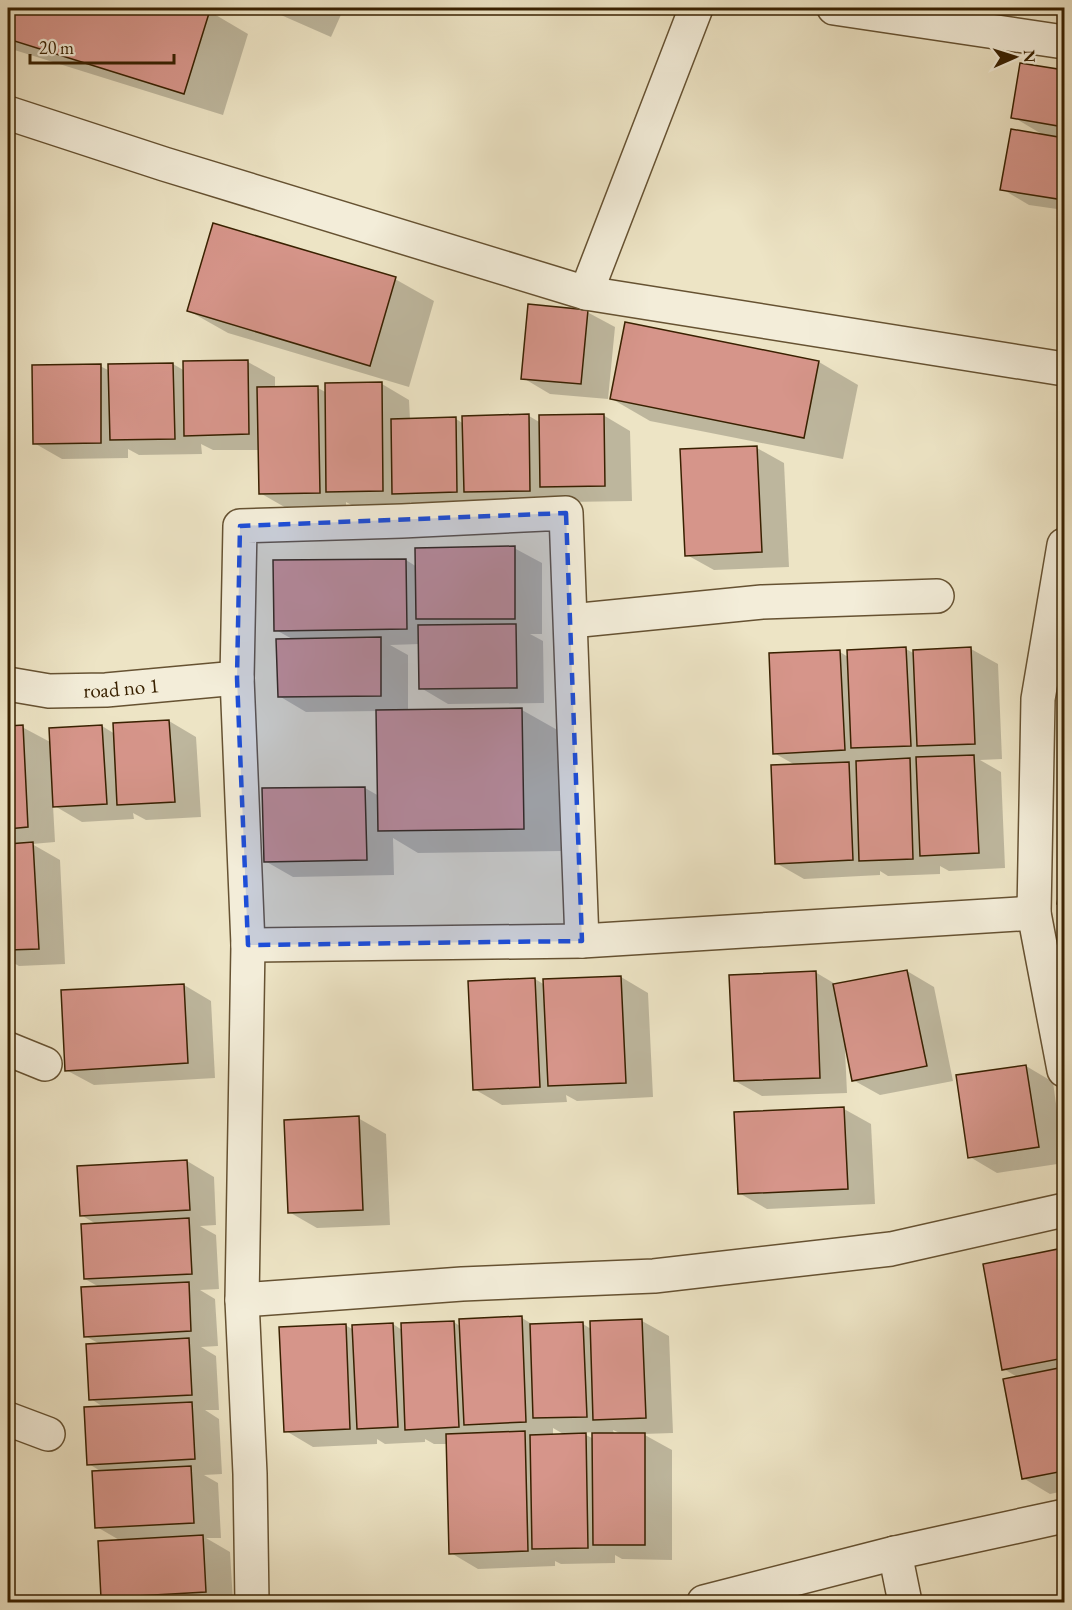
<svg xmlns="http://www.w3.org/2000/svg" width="1072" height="1610" font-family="'EB Garamond',serif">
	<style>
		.shadow { fill: #0003; fill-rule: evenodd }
		.building { fill: #d6958a; stroke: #392101; stroke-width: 1.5 }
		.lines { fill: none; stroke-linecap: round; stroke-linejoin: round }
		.minor-casing { stroke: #665232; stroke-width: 36 }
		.minor { stroke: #f3edd9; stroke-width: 33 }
		.marked { fill: #1d4ed8; fill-opacity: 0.2; stroke: #1d4ed8; stroke-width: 4.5; stroke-dasharray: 12 8; stroke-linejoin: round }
		.labels { text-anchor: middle; stroke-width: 4.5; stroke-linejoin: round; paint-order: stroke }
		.street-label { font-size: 21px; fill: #392101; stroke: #f3edd9 }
	</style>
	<rect width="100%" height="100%" fill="#ede4c5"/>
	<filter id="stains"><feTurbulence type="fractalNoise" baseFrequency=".00333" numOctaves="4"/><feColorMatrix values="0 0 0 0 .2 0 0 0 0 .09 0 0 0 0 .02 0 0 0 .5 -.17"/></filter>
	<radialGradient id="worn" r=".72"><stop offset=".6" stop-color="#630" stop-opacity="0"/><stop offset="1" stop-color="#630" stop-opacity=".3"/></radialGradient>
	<g class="shadow">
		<path d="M8 8H197L209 11 248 34 223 115 8 48Z"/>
		<path d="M265 8H344L331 37Z"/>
		<path d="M1021 65 1064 72V210L1029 205 1002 189 1045 136 1013 117Z"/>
		<path d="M395 279 434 301 409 387 228 333 189 311Z"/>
		<path d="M587 312 615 327 608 399 550 394 523 378Z"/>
		<path d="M626 324 819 362 858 385 843 459 650 421 612 399Z"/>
		<path d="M248 362 275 377V388H318L327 393V384H382L409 400 410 420 456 419 464 424 529 416 541 423 603 415 630 431 632 501 568 502 557 496V506L421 508 410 502V506L355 507 346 502V508L288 509 260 493V450H213L201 444 202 454 139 455 128 449V458L62 459 34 443 100 366 110 371 173 364 185 371Z"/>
		<path d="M757 448 784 463 789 567 714 570 687 555Z"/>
		<path d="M514 548 542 563V634H530L543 641 544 703 448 704 421 688 420 644 390 645 408 655V711L522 710 561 732 562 851 418 853 393 838 394 875 293 877 265 861 365 788 379 796 378 711 306 712 279 696 294 640 276 630 406 560 417 567Z"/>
		<path d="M906 649 915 654 971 649 998 664 1002 759 980 760 1001 772 1005 868 949 871 940 866V874L888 876 880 871V875L804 879 776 863 797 766 774 753 840 652 848 657Z"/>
		<path d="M169 721 196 737 201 817 146 820 133 813 134 819 82 822 53 805 55 842 32 844 60 860 65 964 19 966 8 960V727H22L52 743 102 726 115 734V724Z"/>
		<path d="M1064 869V907L1059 904Z"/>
		<path d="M907 971 934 987 953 1081 880 1095 853 1080 847 1049 845 1050 847 1093 762 1096 735 1081 815 972 837 985Z"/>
		<path d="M621 977 648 993 653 1097 577 1101 566 1095 567 1102 502 1105 474 1089 535 979 545 985Z"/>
		<path d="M184 985 211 1001 215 1078 94 1085 66 1070Z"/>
		<path d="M1026 1066 1053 1082 1064 1163 997 1173 970 1157Z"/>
		<path d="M844 1109 871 1124 875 1204 767 1209 739 1193Z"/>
		<path d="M358 1118 386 1134 390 1225 317 1228 289 1212Z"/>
		<path d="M187 1161 214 1177 216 1225 200 1226 216 1235 219 1289 200 1290 215 1299 218 1346 201 1347 216 1356 219 1410H205L219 1419 222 1474 204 1475 218 1483 221 1538H206L230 1552 233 1602H111L102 1597 121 1541 97 1527 102 1472 89 1464 105 1408 91 1399 100 1344 85 1336 101 1288 85 1279 98 1225 81 1215Z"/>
		<path d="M1057 1251 1064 1255V1491L1050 1494 1023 1478 1019 1378 1004 1369Z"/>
		<path d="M522 1318 535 1326 583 1324 591 1329 642 1321 669 1336 673 1433 643 1434 672 1450V1560L622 1559 615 1555V1563L561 1564 555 1561V1566L478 1569 451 1553 447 1444H434L425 1439V1442L385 1444 377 1439V1444L313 1447 286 1431 345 1325 354 1330 393 1324 402 1330 454 1322 461 1327ZM553 1428 565 1435H553ZM613 1430 622 1434H614ZM594 1432V1439L582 1433Z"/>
	</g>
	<g class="building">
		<path d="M8 8H202L210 10 184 94 8 39Z"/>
		<path d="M1020 63 1064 70V127L1011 118Z"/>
		<path d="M1011 129 1064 138V200L1000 190Z"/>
		<path d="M213 223 396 277 370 366 187 311Z"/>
		<path d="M528 304 588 310 581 384 521 379Z"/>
		<path d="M625 322 819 361 804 438 610 399Z"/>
		<path d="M248 360 249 434 184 436 183 361Z"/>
		<path d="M173 363 175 439 110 440 108 364Z"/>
		<path d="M101 364V443L33 444 32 365Z"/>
		<path d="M382 382 383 491 326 492 325 383Z"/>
		<path d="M318 386 320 493 259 494 257 387Z"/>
		<path d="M529 414 530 491 464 492 462 416Z"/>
		<path d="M604 414 605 486 540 487 539 415Z"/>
		<path d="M456 417 457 492 392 494 391 419Z"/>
		<path d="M757 446 762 552 685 556 680 449Z"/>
		<path d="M515 546V619H416L415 548Z"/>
		<path d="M406 559 407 629 274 631 273 560Z"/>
		<path d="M516 624 517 688 419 689 418 625Z"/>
		<path d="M381 637V696L278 697 276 639Z"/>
		<path d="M906 647 911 746 851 748 847 650Z"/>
		<path d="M971 647 975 744 917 746 913 650Z"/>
		<path d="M840 650 845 750 773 754 769 653Z"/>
		<path d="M522 708 524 829 378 831 376 710Z"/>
		<path d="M169 720 175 802 117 805 113 723Z"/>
		<path d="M23 725 28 827 8 829V726Z"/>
		<path d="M102 725 107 804 53 807 49 728Z"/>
		<path d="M974 755 979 853 920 856 916 757Z"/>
		<path d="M910 758 913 859 859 861 856 761Z"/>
		<path d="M849 762 853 860 775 864 771 765Z"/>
		<path d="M365 787 367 860 264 862 262 788Z"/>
		<path d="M33 842 39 949 8 950V844Z"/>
		<path d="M1064 860V906L1057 904Z"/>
		<path d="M907 970 927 1066 852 1081 833 984Z"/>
		<path d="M816 971 820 1078 734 1081 729 975Z"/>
		<path d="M621 976 626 1083 548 1086 543 979Z"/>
		<path d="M535 978 540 1087 473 1090 468 981Z"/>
		<path d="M184 984 188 1063 65 1071 61 990Z"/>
		<path d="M1026 1065 1039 1147 968 1158 956 1075Z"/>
		<path d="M844 1107 848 1189 738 1194 734 1112Z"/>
		<path d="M359 1116 363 1210 288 1213 284 1120Z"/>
		<path d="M187 1160 190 1210 80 1216 77 1166Z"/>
		<path d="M189 1218 192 1274 84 1279 81 1224Z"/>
		<path d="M1058 1249 1064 1284V1358L1002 1370 983 1264Z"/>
		<path d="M189 1282 191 1331 84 1337 81 1287Z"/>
		<path d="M522 1316 526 1422 464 1425 459 1319Z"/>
		<path d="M642 1319 646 1418 593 1420 590 1321Z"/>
		<path d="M454 1321 459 1427 405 1430 401 1323Z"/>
		<path d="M583 1322 587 1417 533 1418 530 1324Z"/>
		<path d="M393 1323 398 1427 357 1429 352 1325Z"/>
		<path d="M346 1324 350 1429 284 1432 279 1327Z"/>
		<path d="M189 1338 192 1395 89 1400 86 1344Z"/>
		<path d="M1064 1367V1471L1022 1479 1003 1379Z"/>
		<path d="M192 1402 195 1459 87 1465 84 1407Z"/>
		<path d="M525 1431 528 1551 449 1554 446 1434Z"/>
		<path d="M586 1433 588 1548 532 1549 530 1435Z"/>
		<path d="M592 1433H645V1545H593Z"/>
		<path d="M191 1466 194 1523 95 1528 92 1471Z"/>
		<path d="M203 1535 206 1592 101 1598 98 1541Z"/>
	</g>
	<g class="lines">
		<defs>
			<g id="minor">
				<path d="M834 8 1064 42"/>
				<path d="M8 113 164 164 586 293 1064 369"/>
				<path d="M586 293 696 8"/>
				<path d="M1064 545 1038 699 1034 913 1064 1070"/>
				<path d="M571 621 762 602 937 596"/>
				<path id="s1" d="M8 684 49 691 106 690 237 678"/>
				<path d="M248 945 582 941 1034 913"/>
				<path d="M8 1049 45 1064"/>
				<path d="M242 1300 462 1284 654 1276 891 1249 1064 1210"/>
				<path d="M8 1419 48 1434"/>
				<path d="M895 1553 905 1602"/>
				<path d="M252 1602 250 1474 242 1300 248 945 237 678 240 526 402 521 566 513 582 941"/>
				<path d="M704 1602 895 1553 1064 1516"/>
			</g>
		</defs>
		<use href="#minor" class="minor-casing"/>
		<use href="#minor" class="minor"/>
	</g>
	<path class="marked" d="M566 513 582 941 248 945 237 678 240 526Z"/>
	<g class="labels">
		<g class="street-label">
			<text dy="7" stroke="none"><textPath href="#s1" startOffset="114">road no 1</textPath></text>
		</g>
	</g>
	<rect width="1072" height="1610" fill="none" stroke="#ede4c5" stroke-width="30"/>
	<rect x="9" y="9" width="1054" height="1592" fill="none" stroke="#392101" stroke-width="3"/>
	<rect x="15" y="15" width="1042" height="1580" fill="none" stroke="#392101" stroke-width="1.5"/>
	<g transform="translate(1015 57) rotate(87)" stroke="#f3edd9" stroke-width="4.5" paint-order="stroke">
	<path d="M0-4.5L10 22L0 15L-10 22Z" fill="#392101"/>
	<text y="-9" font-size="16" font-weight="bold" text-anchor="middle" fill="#392101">N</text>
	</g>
	<path d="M30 54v9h144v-9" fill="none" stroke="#392101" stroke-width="3"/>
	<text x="39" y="54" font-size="18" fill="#392101" stroke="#f3edd9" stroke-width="4.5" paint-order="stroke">20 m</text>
	<rect width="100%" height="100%" filter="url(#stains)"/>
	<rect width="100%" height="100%" fill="url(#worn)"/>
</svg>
